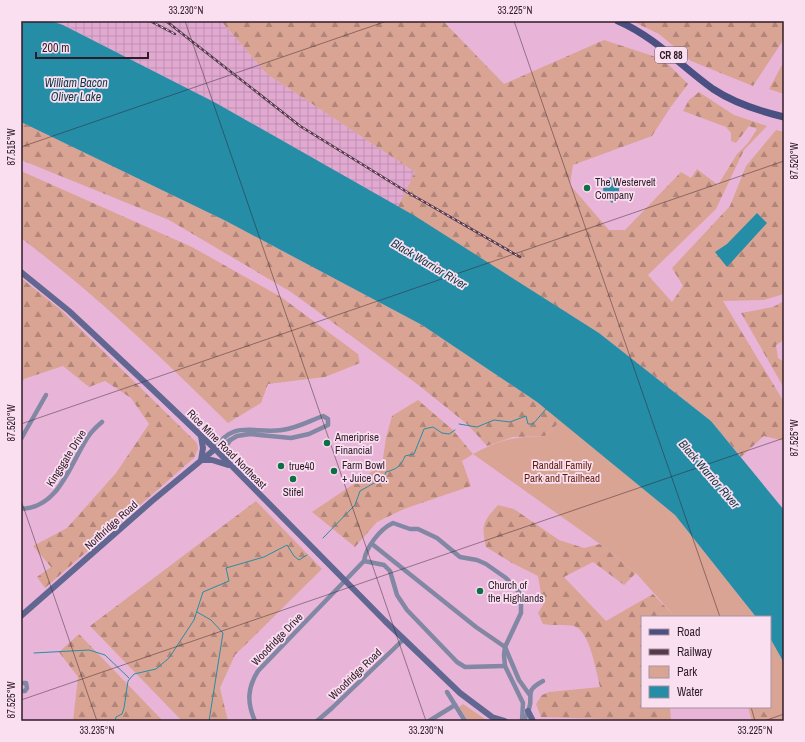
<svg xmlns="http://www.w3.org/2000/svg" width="805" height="742" font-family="'Archivo Narrow',sans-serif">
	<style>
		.industrial { fill: url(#industrial-grid) }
		.forest { fill: url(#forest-firs) }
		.park { fill: #daa494 }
		.water { fill: #268da6 }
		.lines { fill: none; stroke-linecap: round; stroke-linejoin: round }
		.stream { stroke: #268da6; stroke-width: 1 }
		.street { stroke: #8287a4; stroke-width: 4.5 }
		.secondary { stroke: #626791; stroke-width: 6 }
		.primary { stroke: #4b5083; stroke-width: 7 }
		.rail-casing { stroke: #543a4c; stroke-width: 2.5 }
		.rail { stroke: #fadff1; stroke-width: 1; stroke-dasharray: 3; stroke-linecap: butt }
		.ticks { fill: none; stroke: #2f1c29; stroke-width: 1; stroke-opacity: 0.45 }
		.poi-dot { fill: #0d6f45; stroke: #fadff1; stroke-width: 1.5 }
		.labels { text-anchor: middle; stroke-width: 3.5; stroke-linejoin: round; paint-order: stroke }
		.shield { fill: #fadff1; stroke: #6c5665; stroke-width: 1 }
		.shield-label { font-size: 10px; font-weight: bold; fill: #2f1c29 }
		.poi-label { font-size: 11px; fill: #2f1c29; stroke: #fadff1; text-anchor: start }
		.street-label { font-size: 11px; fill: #2f1c29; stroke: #fadff1 }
		.park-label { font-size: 11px; fill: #611f08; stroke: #fadff1 }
		.water-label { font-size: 12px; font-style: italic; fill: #0c3944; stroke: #fadff1 }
		.neatline { fill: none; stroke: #2f1c29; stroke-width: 1.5 }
		.ticks-label { font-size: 10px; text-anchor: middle; fill: #2f1c29 }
	</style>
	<defs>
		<pattern id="industrial-grid" width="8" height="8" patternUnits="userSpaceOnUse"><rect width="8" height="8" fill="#e1a8d0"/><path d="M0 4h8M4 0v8" fill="none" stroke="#c190b3"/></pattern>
		<pattern id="forest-firs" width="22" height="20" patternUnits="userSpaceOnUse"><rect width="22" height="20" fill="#daa494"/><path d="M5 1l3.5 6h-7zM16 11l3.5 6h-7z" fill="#b18579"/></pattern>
	</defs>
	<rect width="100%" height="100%" fill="#e8b5d9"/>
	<path class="industrial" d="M51 21H221L267 74 415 172 398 207 216 103 63 25Z"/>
	<g class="forest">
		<path d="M221 21H443L504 84 604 40 653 56 669 65 688 84 670 108 652 136 573 165 570 185 609 230H625L681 172 691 178 697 169 718 185 737 154 748 143 757 129 749 126 736 143 731 141V133L726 127 683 111 689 100 699 92 734 115 767 126 744 150 716 209 648 275 672 302 683 286 672 268 730 206 746 166 776 130 784 132V294L764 300 723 301 784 402V441L764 436 741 457 711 421 599 333 398 207 415 172 267 74Z"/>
		<path d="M632 21H784V39L753 86 691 61 659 34Z"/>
		<path d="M784 61V94L769 89Z"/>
		<path d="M21 122 226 221 422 325 537 402 561 421 545 436 513 437 487 446 467 424 417 384 291 292 169 220 21 160Z"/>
		<path d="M21 171 192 247 281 297 358 354 360 363 325 377 268 384 261 403 228 423C162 358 95 294 21 238Z"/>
		<path d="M21 278 60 309 197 443 198 449 194 458 45 588 37 577 51 567 33 546 67 528 116 473 149 424 131 398 105 381 89 387 63 366 24 379 21 385Z"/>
		<path d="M784 301V340L776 345 778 358 784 362V388L741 313 773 307Z"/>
		<path d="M418 400 453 430 473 454 462 461 471 486 404 509 377 522 355 547 312 512 382 465 386 438 392 416Z"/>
		<path d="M256 501 322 569 235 655 220 688 228 721H182L90 626Z"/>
		<path d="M498 505 514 509 559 540 584 548 600 544 636 573 624 585 593 562 564 577 606 621 653 594 675 617H642V707H670L671 721 541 717 536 704 542 695 549 692 600 687C596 671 590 631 574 626 564 624 553 626 543 624L538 613 543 605 538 576 512 563 486 547C481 524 483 522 498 505Z"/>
		<path d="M79 634 163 721H73L78 677 59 652Z"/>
		<path d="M748 707H760L772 721H752Z"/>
	</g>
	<g class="park">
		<path d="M561 421 675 515 756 617H675L636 573 600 544 473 454C501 439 514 437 545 436Z"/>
		<path d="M770 638 784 663V721H772L760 707H770Z"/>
		<path d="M463 704 488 721H468L459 707Z"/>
	</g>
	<g class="water">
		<path d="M21 21H51L63 25 216 103 415 216 599 333 711 421 784 510V663L770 638V617H756L675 515 537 402 422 325 226 221 21 122Z"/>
		<path d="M610 177 614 180V187L619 188V191L612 194 615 200 612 203 604 195 603 188Z"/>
		<path d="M757 213 767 223 727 267 715 252 727 244Z"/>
	</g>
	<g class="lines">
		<g class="stream">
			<path d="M459 424 477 427 494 420 510 422 526 416 528 424H533L546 409"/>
			<path d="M323 538 355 505 360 491 383 478 386 472C397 469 401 466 405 456L414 454 424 429 433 427 442 433 449 434 455 430"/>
			<path d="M197 612 211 620 223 633 209 721"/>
			<path d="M34 653 89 650 105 655 129 678"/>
			<path d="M115 721 116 717 122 714 124 708 128 681 134 674 156 669 169 658 194 620 203 592 229 581 226 568 264 557 287 545 294 556 299 560 307 555"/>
		</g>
		<g class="street">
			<path d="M323 416 328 419V425L309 434 291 438 250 434 237 436 215 449C233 419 253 434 282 430 297 428 309 421 323 416Z"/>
			<path d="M21 439 46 395"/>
			<path d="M227 462V445L230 440"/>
			<path d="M21 509C58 508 69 467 86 440 90 433 96 427 102 422"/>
			<path d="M372 544 476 627 505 647 519 680 529 694"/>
			<path d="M364 561 384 565 390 571 397 595 407 610 457 662 465 667 505 666"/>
			<path d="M21 683H26L27 688 25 691H21"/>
			<path d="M447 692 465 721"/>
			<path d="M255 721C247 703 247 688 258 671L364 561C366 547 380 529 393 523L410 529H418L437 538 460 557 477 560 486 564 506 578 519 592 521 600V613L505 647 504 655 505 666 523 703 522 721"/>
			<path d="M317 721 332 708 404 639"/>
			<path d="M429 721 455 705"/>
			<path d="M524 721C525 717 528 713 529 709 534 694 523 692 543 681"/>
		</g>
		<g class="secondary">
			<path d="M21 272 69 311 151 388 215 449 385 621 460 693 492 717 505 721"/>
			<path d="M201 436 203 448 201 460H212L228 465"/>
			<path d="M21 616 152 501 215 449"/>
			<path d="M528 711 533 721"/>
		</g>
		<path class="primary" d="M618 21C655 37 681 66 713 89 734 103 759 111 784 117"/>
		<defs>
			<g id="rail">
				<path d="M150 21 175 34"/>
				<path d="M166 21 300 126 407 192 520 257"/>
			</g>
		</defs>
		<use href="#rail" class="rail-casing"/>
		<use href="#rail" class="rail"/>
	</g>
	<path class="ticks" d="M185 21 426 721M514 21 720 617M21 147 387 21M21 424 784 161M21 500 97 721M21 700 784 438M751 707 755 721M764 721 784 714"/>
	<g class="poi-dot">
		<circle cx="587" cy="188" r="4"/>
		<circle cx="327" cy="443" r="4"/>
		<circle cx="281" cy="466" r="4"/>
		<circle cx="334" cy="471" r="4"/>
		<circle cx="293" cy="479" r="4"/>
		<circle cx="480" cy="591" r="4"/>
	</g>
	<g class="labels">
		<rect class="shield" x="655" y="47" width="32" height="16" rx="3"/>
		<g class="shield-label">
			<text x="671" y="59">CR 88</text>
		</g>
		<g class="poi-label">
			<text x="595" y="186">The Westervelt<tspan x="595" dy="13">Company</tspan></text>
			<text x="335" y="441">Ameriprise<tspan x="335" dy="13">Financial</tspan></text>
			<text x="342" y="469">Farm Bowl<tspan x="342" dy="13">+ Juice Co.</tspan></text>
			<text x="289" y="470">true40</text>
			<text x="293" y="496" text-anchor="middle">Stifel</text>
			<text x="488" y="589">Church of<tspan x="488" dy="13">the Highlands</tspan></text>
		</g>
		<g class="street-label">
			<text transform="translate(227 449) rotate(45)" y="4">Rice Mine Road Northeast</text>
			<text transform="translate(66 458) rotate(-58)" y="4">Kingsgate Drive</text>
			<text transform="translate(111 525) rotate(-42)" y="4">Northridge Road</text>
			<text transform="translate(277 639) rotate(-46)" y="4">Woodridge Drive</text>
			<text transform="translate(355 674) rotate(-44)" y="4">Woodridge Road</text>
		</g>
		<g class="park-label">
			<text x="562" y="469">Randall Family<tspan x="562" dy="13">Park and Trailhead</tspan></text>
		</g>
		<g class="water-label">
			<text x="76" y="87">William Bacon<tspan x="76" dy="14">Oliver Lake</tspan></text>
			<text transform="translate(429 264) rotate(31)" y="4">Black Warrior River</text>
			<text transform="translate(709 474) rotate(49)" y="4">Black Warrior River</text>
		</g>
	</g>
	<rect width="805" height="742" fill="none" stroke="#fadff1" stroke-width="44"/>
	<rect x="641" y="616" width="130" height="92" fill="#fadff1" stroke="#a991a1"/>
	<rect x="649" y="629" width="20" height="6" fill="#4b5083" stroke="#a991a1"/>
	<text x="677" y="636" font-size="12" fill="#2f1c29">Road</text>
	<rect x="649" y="649" width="20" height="6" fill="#543a4c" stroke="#a991a1"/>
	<text x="677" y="656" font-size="12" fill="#2f1c29">Railway</text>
	<rect x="649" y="666" width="20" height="12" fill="#daa494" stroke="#a991a1"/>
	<text x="677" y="676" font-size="12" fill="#2f1c29">Park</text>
	<rect x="649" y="686" width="20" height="12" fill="#268da6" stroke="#a991a1"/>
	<text x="677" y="696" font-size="12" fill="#2f1c29">Water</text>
	<path d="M36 52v6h112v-6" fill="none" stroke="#2f1c29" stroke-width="2"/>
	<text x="42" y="52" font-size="12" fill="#2f1c29" stroke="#fadff1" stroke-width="3" paint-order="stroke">200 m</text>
	<rect x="22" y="22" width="761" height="698" class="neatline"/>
	<g class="ticks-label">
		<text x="186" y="14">33.230°N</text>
		<text x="515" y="14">33.225°N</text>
		<text transform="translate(11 147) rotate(-90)" y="4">87.515°W</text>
		<text transform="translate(794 161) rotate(-90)" y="4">87.520°W</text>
		<text transform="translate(11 423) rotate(-90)" y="4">87.520°W</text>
		<text transform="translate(794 438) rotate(-90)" y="4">87.525°W</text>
		<text transform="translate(11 700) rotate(-90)" y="4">87.525°W</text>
		<text x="97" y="734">33.235°N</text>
		<text x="426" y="734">33.230°N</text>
		<text x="755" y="734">33.225°N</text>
	</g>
</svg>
